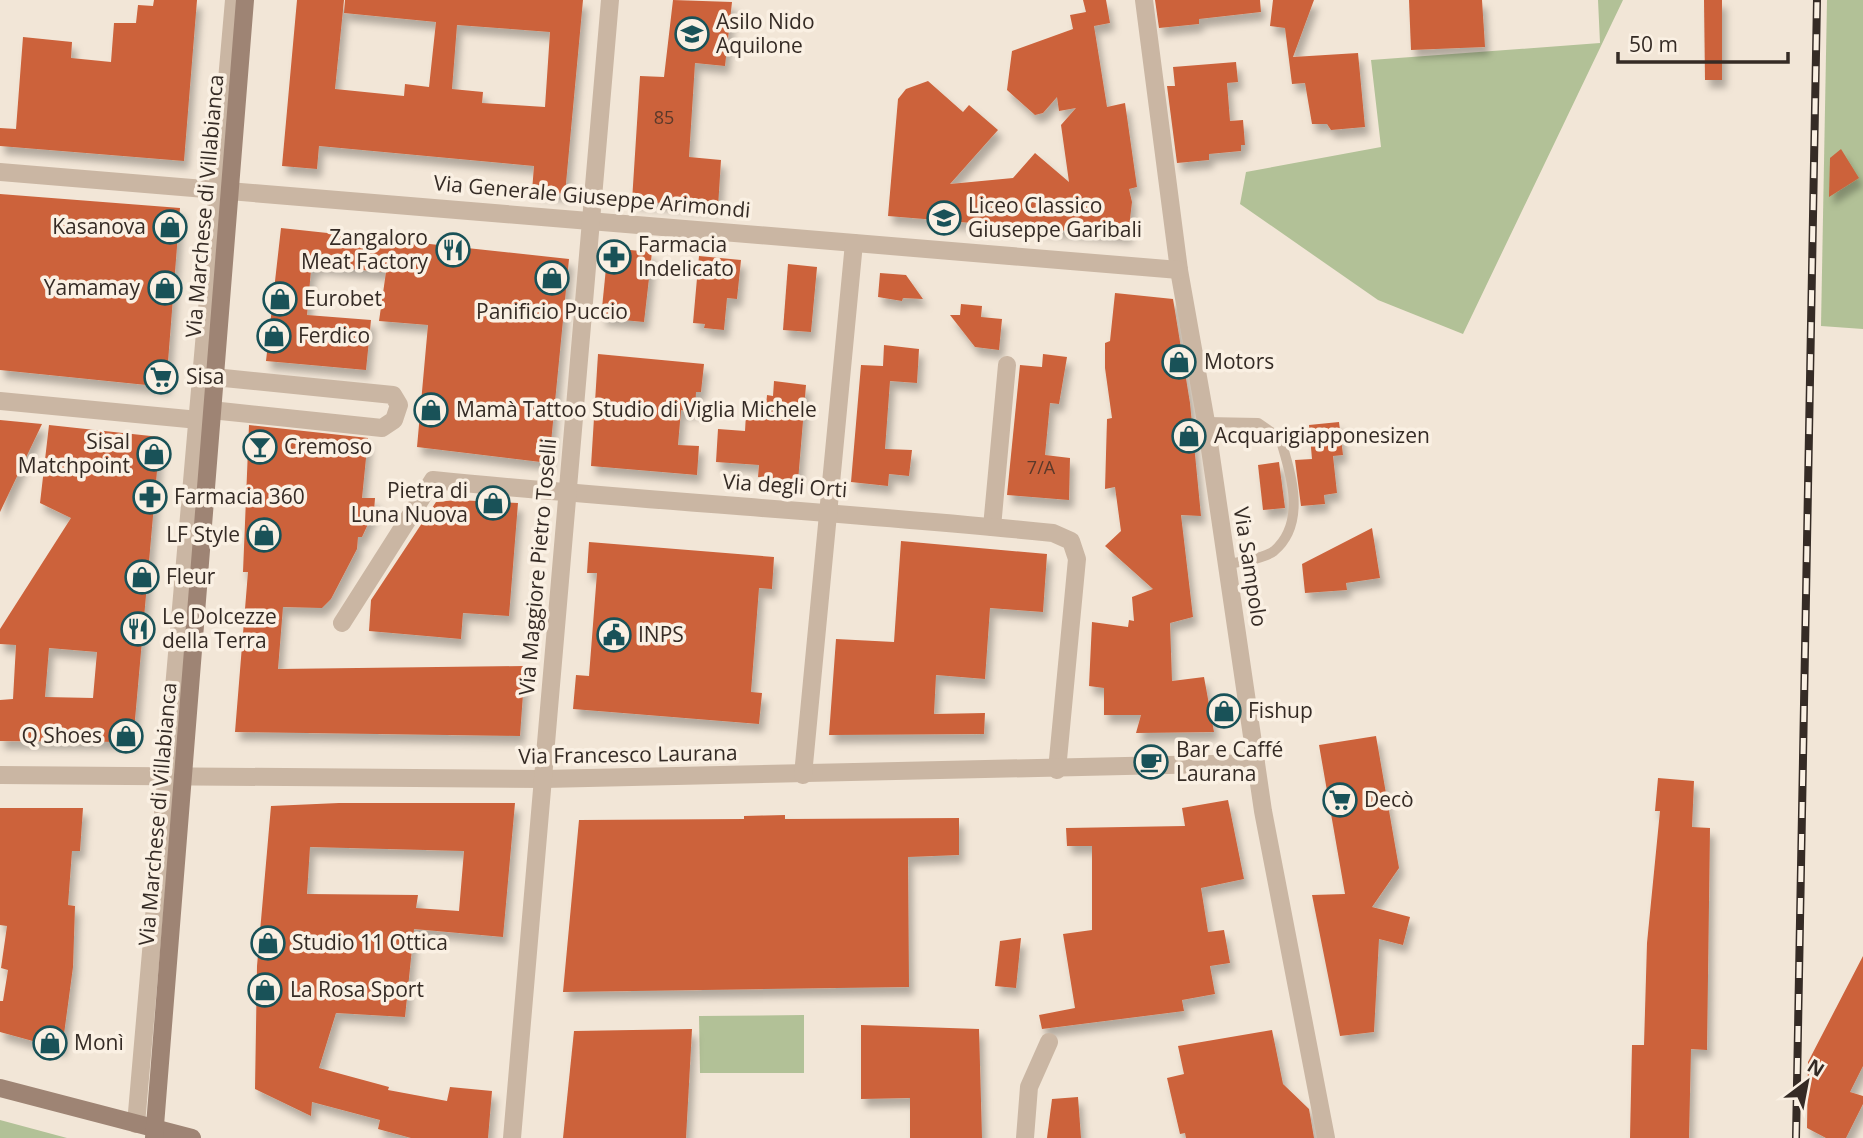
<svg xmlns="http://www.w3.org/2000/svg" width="1863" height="1138" font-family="'Open Sans',sans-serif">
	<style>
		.green { fill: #b2c197 }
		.building { fill: #cc623b; fill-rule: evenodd; filter: url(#shadow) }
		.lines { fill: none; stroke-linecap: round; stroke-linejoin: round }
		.lane { stroke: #cab6a3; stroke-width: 10 }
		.street { stroke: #cab6a3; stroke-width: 18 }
		.secondary { stroke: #9e8474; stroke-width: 18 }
		.rail-casing { stroke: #352b25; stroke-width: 8 }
		.rail { stroke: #faf0e3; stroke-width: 5; stroke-dasharray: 16; stroke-linecap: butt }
		.labels { text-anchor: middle; stroke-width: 7; stroke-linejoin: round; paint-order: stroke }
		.number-label { font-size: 18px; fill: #5b392a }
		.poi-label { font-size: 21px; fill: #352b25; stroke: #faf0e3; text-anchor: start }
		.street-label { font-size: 21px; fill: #352b25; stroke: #faf0e3 }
	</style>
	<defs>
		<filter id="shadow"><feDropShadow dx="4.5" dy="8" stdDeviation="3.5" flood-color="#0004"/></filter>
	</defs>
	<rect width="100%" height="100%" fill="#f2e6d7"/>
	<g class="green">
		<path d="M1598 0H1623L1463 334 1378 300 1240 204 1246 172 1381 147 1371 60 1600 43Z"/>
		<path d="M1827 0H1863V329L1821 326Z"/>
		<path d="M804 1015V1073H700L699 1016Z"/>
		<path d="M0 1120 67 1138H0Z"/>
	</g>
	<g class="building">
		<path d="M154 0H197L184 161 0 146V128L16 129 23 37 72 42 71 58 111 62 114 23H136L138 5 153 6Z"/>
		<path d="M297 0H344L335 89 404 96 405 84 429 87 436 22 344 13 345 0H583L565 194 532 191 534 166 319 146 317 169 282 166ZM457 25 550 32 545 107 482 103 483 92 452 89Z"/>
		<path d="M673 0 732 2 725 66 695 63 689 157 721 160 718 207 632 201 640 76 664 77Z"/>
		<path d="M1083 0H1106L1110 23 1094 26 1107 107 1125 103 1137 187 1129 189 1132 202 1128 236 888 216 898 99 906 89 928 81 963 112 969 105 998 130 950 184 1013 178 1035 153 1069 182 1061 125 1076 108 1059 111 1057 97 1043 113 1035 115 1007 90 1012 51 1073 29 1070 15 1086 12Z"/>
		<path d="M1155 0H1260L1261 12 1199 19V24L1159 28Z"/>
		<path d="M1273 0H1314L1293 57 1358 53 1365 127 1331 130 1327 124H1312L1305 83 1292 84 1285 28 1270 26Z"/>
		<path d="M1409 0H1482L1485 47 1411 50Z"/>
		<path d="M1704 0H1722V80H1705Z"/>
		<path d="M1236 62 1238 82 1227 83 1230 121 1243 120 1245 145H1241V151L1209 154V160L1177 163 1167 86H1175L1173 67Z"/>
		<path d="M1841 149 1859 178 1829 197 1830 158Z"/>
		<path d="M0 194 180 208 166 387 0 370Z"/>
		<path d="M281 228 569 259 549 463 417 447 428 325 379 321 386 272 316 266V271L311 270 307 315 371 320 366 370 266 361Z"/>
		<path d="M608 248 652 252 644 322 601 318Z"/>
		<path d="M699 256 741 260 737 299 727 298 724 330 704 328 705 324 693 323Z"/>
		<path d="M788 264 817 267 811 332 783 330Z"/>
		<path d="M880 273 906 275 923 299 903 298 902 301 878 297Z"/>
		<path d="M1115 293 1173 299 1190 403 1201 516 1181 515 1193 617 1170 623 1172 681 1204 677 1214 732 1136 733 1141 715H1104V688L1089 686 1092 622 1128 627 1129 620 1134 621 1132 597 1153 589 1105 546 1121 531 1115 487 1105 489 1107 419 1112 418 1105 368V343L1110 341Z"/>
		<path d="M961 304 982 306 981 317 1002 319 999 350 975 347 950 315H960Z"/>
		<path d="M884 345 919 349 917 383 890 381 885 449 912 450 909 476 889 474 888 486 851 482 861 365 883 366Z"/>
		<path d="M598 354 704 364 701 392H696L695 412 681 410 678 445 699 446 697 475 591 466Z"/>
		<path d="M1043 354 1067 357 1059 404 1050 403 1045 455 1070 458 1069 500 1007 495 1020 365 1042 367Z"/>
		<path d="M774 381 806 385 798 481 758 477 759 465 716 462 718 429 745 431 746 414 766 407 767 395 773 396Z"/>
		<path d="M0 420 42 424 0 512Z"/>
		<path d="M1339 422 1343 455 1333 456 1337 493 1324 495 1325 504 1301 506 1295 460 1312 459 1309 425Z"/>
		<path d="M49 425 160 437 133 742 0 741V700L13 699 16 645 0 644V629L71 518 40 503ZM49 648 97 652 93 698 45 697Z"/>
		<path d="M249 425 368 438 362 498H375L374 511 362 537H358L357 549 331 599 322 608 283 607 278 669 525 666 520 736 235 732 248 572H243Z"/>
		<path d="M1279 462 1285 508 1263 510 1258 465Z"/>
		<path d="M457 500 518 503 509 616 463 613 461 639 369 631 371 600 436 502Z"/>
		<path d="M1372 528 1380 578 1346 583 1347 590 1305 593 1302 564Z"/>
		<path d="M901 541 1047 554 1043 612 990 608 985 679 936 675 934 714 985 713 984 734 829 735 836 639 894 642Z"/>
		<path d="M589 542 774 557 772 589 759 588 751 692 762 693 759 724 573 709 576 675 589 676 597 573H587Z"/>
		<path d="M1376 736 1399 868 1372 907 1410 917 1403 945 1379 939 1374 1032 1340 1036 1312 895 1345 894 1319 745Z"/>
		<path d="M1658 778 1694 781 1692 827 1710 828 1707 1050 1691 1049 1689 1138H1630L1632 1045H1644L1647 943 1660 811H1655Z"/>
		<path d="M1228 800 1244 879 1201 888 1208 932 1224 930 1230 963 1210 966 1215 994 1182 1000 1184 1011 1042 1029 1039 1015 1075 1008 1063 934 1092 930V846H1067L1066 828 1185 826 1182 808Z"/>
		<path d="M339 803H515L503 937 414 929 405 1017 336 1013 319 1068 389 1087 388 1090 447 1101 450 1087 492 1091 488 1138H411L378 1129 380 1120 312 1102 311 1116 255 1089 257 966 271 806ZM310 847 464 851 459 911 416 908 418 895 307 894Z"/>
		<path d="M0 808H83L80 851H72L68 905 75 906 73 967 62 1049 0 1032V1001H3L8 970 1 968 7 926 0 925Z"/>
		<path d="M785 815V819L959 818V855L908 857 909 987 563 992 579 820 744 819V816Z"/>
		<path d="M1021 938 1016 988 995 986 1000 941Z"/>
		<path d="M1863 956V1066L1850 1092 1863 1096V1104L1846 1138H1826L1807 1128 1808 1062Z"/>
		<path d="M861 1025 979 1029 982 1138H910V1098L861 1099Z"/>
		<path d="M692 1029 686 1138H563L574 1031Z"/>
		<path d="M1272 1030 1283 1084 1309 1109 1314 1138H1186L1185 1133 1180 1134 1167 1078 1184 1074 1178 1046Z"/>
		<path d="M1078 1097 1081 1138H1047L1052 1099Z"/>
	</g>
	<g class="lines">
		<path class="lane" d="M1206 422 1258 423 1280 438C1291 473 1307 523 1274 551 1264 559 1240 561 1227 565"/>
		<g class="street">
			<path d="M1144 0 1179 270 1206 422 1263 811 1326 1138"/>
			<path d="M0 172 1179 270"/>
			<path d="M0 401 209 421"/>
			<path d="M211 410 382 428 394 420 399 405 393 395 214 377"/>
			<path d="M992 527 1007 365"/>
			<path d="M342 623 433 480C639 501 846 512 1053 533L1071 541 1077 559 1057 770"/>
			<path d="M0 775 544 779 1256 763"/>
			<path d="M803 775 854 243"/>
			<path d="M136 1124 234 0"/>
			<path d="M512 1138 610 0"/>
			<path d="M1025 1138 1029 1087 1049 1042"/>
		</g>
		<g class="secondary">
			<path d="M0 1088 192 1138"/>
			<path d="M154 1138 245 0"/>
		</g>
		<defs>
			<path id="rail" d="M1796 1138 1817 0"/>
		</defs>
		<use href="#rail" class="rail-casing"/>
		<use href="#rail" class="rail"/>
	</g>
	<defs>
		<symbol id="school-ring" viewBox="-11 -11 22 22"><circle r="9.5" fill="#faf0e3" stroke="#195258" stroke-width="1.5"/><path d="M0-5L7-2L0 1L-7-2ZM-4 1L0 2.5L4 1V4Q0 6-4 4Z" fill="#195258"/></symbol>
		<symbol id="shop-ring" viewBox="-11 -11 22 22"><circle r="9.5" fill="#faf0e3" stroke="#195258" stroke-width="1.5"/><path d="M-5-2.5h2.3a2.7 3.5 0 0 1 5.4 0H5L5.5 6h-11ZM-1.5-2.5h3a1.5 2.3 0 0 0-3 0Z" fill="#195258"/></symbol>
		<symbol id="restaurant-ring" viewBox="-11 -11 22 22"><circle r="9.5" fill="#faf0e3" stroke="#195258" stroke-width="1.5"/><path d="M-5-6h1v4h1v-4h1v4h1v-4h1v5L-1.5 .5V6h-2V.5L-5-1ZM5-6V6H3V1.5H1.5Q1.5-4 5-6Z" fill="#195258"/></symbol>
		<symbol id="pharmacy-ring" viewBox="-11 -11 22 22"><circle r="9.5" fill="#faf0e3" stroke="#195258" stroke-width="1.5"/><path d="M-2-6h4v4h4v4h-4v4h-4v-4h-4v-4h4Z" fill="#195258"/></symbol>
		<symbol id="supermarket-ring" viewBox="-11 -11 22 22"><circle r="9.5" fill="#faf0e3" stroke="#195258" stroke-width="1.5"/><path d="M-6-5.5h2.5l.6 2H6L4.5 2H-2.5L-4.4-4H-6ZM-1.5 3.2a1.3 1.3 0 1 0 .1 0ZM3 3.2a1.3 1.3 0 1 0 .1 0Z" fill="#195258"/></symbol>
		<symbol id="bar-ring" viewBox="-11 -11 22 22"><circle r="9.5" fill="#faf0e3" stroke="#195258" stroke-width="1.5"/><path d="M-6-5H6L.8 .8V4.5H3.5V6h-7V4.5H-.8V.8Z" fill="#195258"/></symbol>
		<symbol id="civic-ring" viewBox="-11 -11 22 22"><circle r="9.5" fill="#faf0e3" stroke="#195258" stroke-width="1.5"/><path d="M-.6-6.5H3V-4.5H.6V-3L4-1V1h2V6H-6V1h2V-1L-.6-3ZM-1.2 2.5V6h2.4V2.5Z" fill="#195258"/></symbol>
		<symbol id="cafe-ring" viewBox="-11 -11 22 22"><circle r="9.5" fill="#faf0e3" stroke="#195258" stroke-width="1.5"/><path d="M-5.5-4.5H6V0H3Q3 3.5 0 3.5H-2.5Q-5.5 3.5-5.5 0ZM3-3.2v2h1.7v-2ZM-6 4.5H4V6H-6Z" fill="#195258"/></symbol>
	</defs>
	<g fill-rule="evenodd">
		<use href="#school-ring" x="673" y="15" width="38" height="38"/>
		<use href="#school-ring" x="925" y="199" width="38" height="38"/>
		<use href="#shop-ring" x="151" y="208" width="38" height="38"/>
		<use href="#restaurant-ring" x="434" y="231" width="38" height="38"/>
		<use href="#pharmacy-ring" x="595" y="238" width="38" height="38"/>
		<use href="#shop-ring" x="533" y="259" width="38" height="38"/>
		<use href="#shop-ring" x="146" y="269" width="38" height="38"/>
		<use href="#shop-ring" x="261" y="280" width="38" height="38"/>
		<use href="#shop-ring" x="255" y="317" width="38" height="38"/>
		<use href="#shop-ring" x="1160" y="343" width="38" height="38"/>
		<use href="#supermarket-ring" x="142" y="358" width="38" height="38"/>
		<use href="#shop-ring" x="412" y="391" width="38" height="38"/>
		<use href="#shop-ring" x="1170" y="417" width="38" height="38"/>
		<use href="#bar-ring" x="241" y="428" width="38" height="38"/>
		<use href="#shop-ring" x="135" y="435" width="38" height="38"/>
		<use href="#pharmacy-ring" x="131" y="478" width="38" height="38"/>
		<use href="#shop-ring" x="474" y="484" width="38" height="38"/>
		<use href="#shop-ring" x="245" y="516" width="38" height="38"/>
		<use href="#shop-ring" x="123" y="558" width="38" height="38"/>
		<use href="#restaurant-ring" x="119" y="610" width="38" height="38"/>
		<use href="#civic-ring" x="595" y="616" width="38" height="38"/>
		<use href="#shop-ring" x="1205" y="692" width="38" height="38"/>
		<use href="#shop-ring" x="107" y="717" width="38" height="38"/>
		<use href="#cafe-ring" x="1132" y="743" width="38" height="38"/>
		<use href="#supermarket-ring" x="1321" y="781" width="38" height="38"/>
		<use href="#shop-ring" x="249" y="924" width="38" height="38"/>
		<use href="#shop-ring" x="246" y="971" width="38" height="38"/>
		<use href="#shop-ring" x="31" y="1024" width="38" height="38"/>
	</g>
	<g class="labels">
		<g class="number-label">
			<text x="664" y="124">85</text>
			<text x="1041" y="474">7/A</text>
		</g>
		<g class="poi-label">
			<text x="716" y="29">Asilo Nido<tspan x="716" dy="24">Aquilone</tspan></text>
			<text x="968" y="213">Liceo Classico<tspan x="968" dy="24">Giuseppe Garibali</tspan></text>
			<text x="146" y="234" text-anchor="end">Kasanova</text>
			<text x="428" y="245" text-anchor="end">Zangaloro<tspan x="428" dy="24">Meat Factory</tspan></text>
			<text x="638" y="252">Farmacia<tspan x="638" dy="24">Indelicato</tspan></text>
			<text x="140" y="295" text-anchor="end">Yamamay</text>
			<text x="304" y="306">Eurobet</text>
			<text x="552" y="319" text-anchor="middle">Panificio Puccio</text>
			<text x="298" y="343">Ferdico</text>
			<text x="1204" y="369">Motors</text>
			<text x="186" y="384">Sisa</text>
			<text x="456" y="417">Mamà Tattoo Studio di Viglia Michele</text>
			<text x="1214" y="443">Acquarigiapponesizen</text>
			<text x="130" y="449" text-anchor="end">Sisal<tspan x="130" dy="24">Matchpoint</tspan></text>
			<text x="284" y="454">Cremoso</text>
			<text x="468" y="498" text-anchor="end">Pietra di<tspan x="468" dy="24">Luna Nuova</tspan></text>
			<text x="174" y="504">Farmacia 360</text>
			<text x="240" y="542" text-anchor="end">LF Style</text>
			<text x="166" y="584">Fleur</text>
			<text x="162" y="624">Le Dolcezze<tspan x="162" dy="24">della Terra</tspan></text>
			<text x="638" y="642">INPS</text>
			<text x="1248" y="718">Fishup</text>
			<text x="102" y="743" text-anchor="end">Q Shoes</text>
			<text x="1176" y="757">Bar e Caffé<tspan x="1176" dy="24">Laurana</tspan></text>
			<text x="1364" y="807">Decò</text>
			<text x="292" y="950">Studio 11 Ottica</text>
			<text x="290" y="997">La Rosa Sport</text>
			<text x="74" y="1050">Monì</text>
		</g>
		<g class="street-label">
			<text transform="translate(592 197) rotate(5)" y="7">Via Generale Giuseppe Arimondi</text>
			<text transform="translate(205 206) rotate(-85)" y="7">Via Marchese di Villabianca</text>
			<text transform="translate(785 486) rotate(4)" y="7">Via degli Orti</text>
			<text transform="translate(538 567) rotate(-85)" y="7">Via Maggiore Pietro Toselli</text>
			<text transform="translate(1250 567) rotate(81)" y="7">Via Sampolo</text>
			<text transform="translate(628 755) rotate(-1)" y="7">Via Francesco Laurana</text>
			<text transform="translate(158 814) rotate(-85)" y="7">Via Marchese di Villabianca</text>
		</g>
	</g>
	<g transform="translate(1807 1082) rotate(32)" stroke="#faf0e3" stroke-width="5" paint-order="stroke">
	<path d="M0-5L12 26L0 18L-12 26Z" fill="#352b25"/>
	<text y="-10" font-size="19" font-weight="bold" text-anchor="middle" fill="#352b25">N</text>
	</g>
	<path d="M1618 52v10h170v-10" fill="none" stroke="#352b25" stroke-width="3.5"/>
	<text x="1629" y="52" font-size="21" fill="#352b25" stroke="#faf0e3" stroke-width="5" paint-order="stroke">50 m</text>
</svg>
